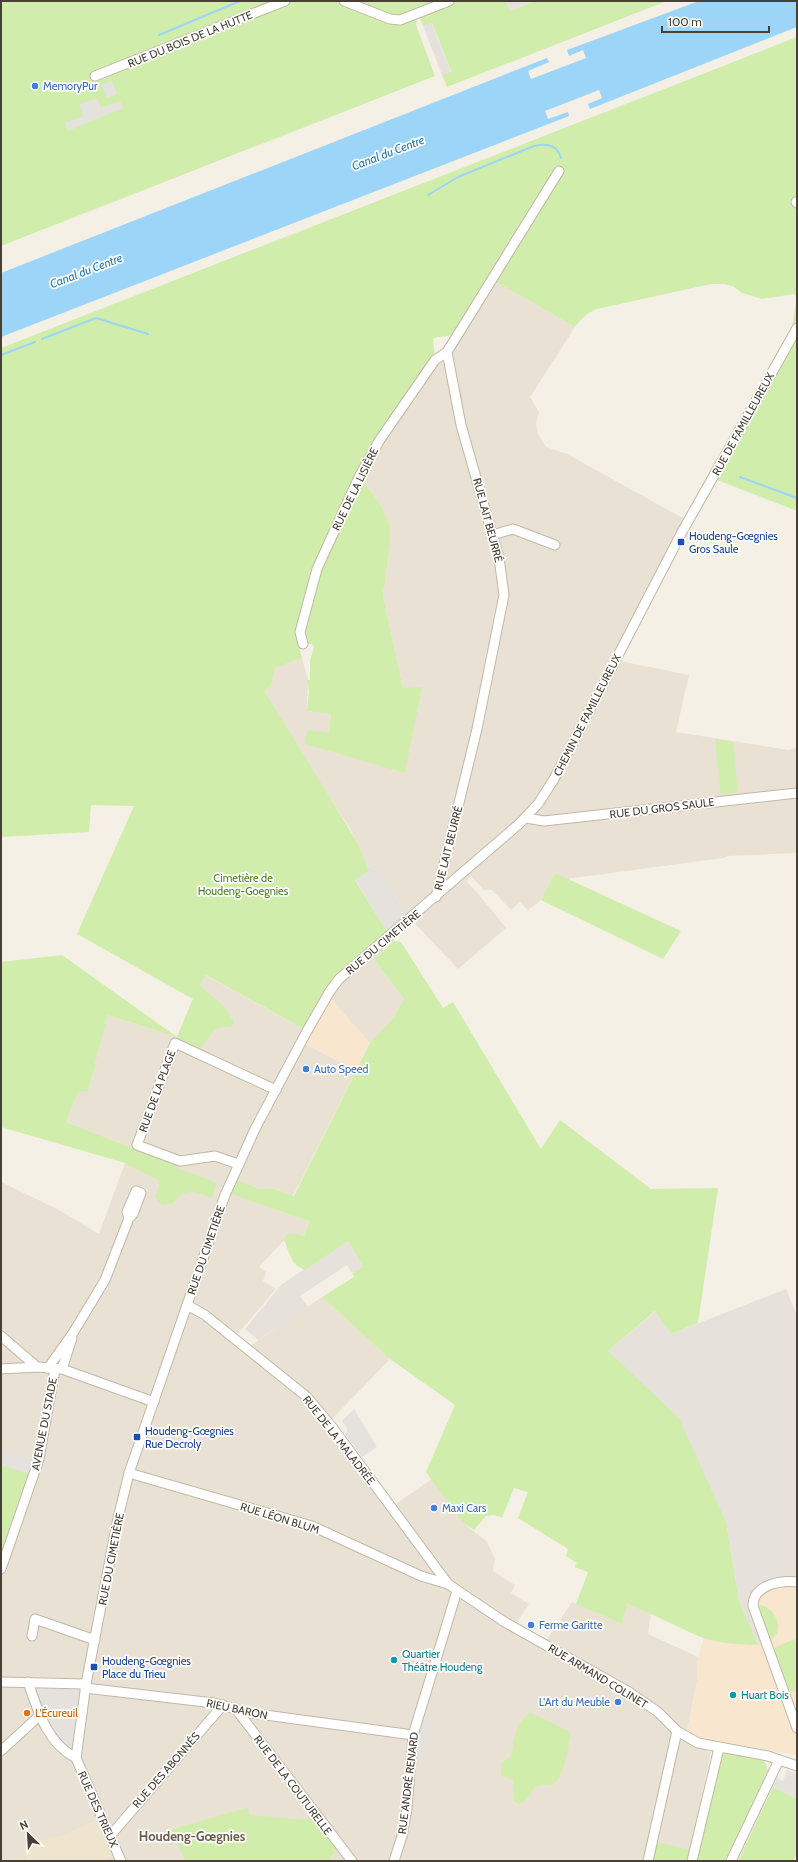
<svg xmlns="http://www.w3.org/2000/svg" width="798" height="1862" font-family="Cabin,sans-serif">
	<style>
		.residential { fill: #e9e1d3 }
		.commercial { fill: #f8e6cf }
		.industrial { fill: #e7e1db }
		.education { fill: #efe5ce }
		.green { fill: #d1edab }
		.parking { fill: #e5e2de }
		.water { fill: #9cd5f7 }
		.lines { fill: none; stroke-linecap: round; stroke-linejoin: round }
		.stream { stroke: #9cd5f7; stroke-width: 2 }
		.minor-casing { stroke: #c1b7a7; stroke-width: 11 }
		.minor { stroke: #fff; stroke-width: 9 }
		.shop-dot { fill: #3f7fe0; stroke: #fff; stroke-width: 1.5 }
		.transit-dot { fill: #1a4fb4; stroke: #fff; stroke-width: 1.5 }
		.culture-dot { fill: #0f9aa8; stroke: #fff; stroke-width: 1.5 }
		.food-dot { fill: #e8710a; stroke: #fff; stroke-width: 1.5 }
		.labels { text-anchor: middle; stroke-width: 3.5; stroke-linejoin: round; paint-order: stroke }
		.street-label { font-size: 11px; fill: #484034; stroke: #fff }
		.shop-label { font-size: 11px; fill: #366cbe; stroke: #fff; text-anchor: start }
		.transit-label { font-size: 11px; fill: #164399; stroke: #fff; text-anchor: start }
		.park-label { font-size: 11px; fill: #487f22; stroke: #fff }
		.culture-label { font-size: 11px; fill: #0d838f; stroke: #fff; text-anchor: start }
		.food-label { font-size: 11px; fill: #c56008; stroke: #fff; text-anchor: start }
		.water-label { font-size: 12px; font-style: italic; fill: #227bb5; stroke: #fff }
		.quarter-label { font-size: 13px; font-weight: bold; fill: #6c5d4b; stroke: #fff }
	</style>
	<rect width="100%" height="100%" fill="#f4f0e6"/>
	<g class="residential">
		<path d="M492 279 575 327 530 397 539 412 536 424 538 434 546 447 567 454 688 521 615 660 689 675 676 732 789 750 797 747V853L728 856 723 858 566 879 555 873 541 900 528 910 520 902 511 910 492 890H484L471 876 466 881 480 896 506 928 458 969 408 916 375 864 367 867 359 845 349 827 303 757 265 692 272 683 275 668 302 658 308 680 307 711 331 714 329 733 354 757 405 773 421 688H403L383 595 390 546 359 477 435 360 447 352Z"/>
		<path d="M390 936 394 941 374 959 404 999 393 1018 370 1043 329 997 304 1043 356 1071 293 1196 275 1189H260L237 1180 232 1194 309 1221 304 1236 294 1233 287 1235 284 1240 259 1267 266 1272 263 1281 276 1289 237 1335 250 1346 322 1297 390 1359 333 1418 331 1425 391 1507 432 1479 462 1522 487 1542 495 1559 493 1571 515 1585 511 1593 529 1604 514 1627 544 1644 572 1602 622 1624 626 1604 651 1613 648 1634 698 1657 697 1681 687 1731 698 1738 706 1751 711 1752 690 1850 652 1861H1V1182L59 1210 99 1234 125 1163 133 1148 66 1122 78 1092 88 1090 108 1015 177 1037 193 999 205 975 307 1031 330 991Z"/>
	</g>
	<g class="commercial">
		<path d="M329 996 370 1043 356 1071 304 1043Z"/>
		<path d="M797 1582V1755L698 1738 687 1732 697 1681 698 1657 704 1638 747 1645H758L754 1608 760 1590Z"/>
	</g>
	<g class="industrial">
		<path d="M347 1240 363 1267 352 1273 347 1265 300 1296 308 1307 258 1340 245 1329 281 1285Z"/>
		<path d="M786 1289 797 1316V1582L777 1583 753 1600 767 1643 758 1645 739 1600 726 1522 608 1351 656 1311 671 1334Z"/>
	</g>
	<path class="education" d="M102 1818 119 1855 99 1861H12L26 1859 24 1845 62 1835Z"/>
	<g class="green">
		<path d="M1 1H506L510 11 535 1H667L447 87 442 75 451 71 432 23 423 26 418 14 416 25 435 76 1 246Z"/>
		<path d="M797 37V511L712 478 790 340 797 297 794 294 762 299 742 293 734 287 725 284H711L597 309C587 313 582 318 575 327L493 280 459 334 433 338 435 360 360 477 381 506 389 523 390 546 383 595 403 688 422 687 405 773 305 744 307 730 329 733 331 714 307 711 309 691 307 680H310V661L314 647 312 644H303L299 646 302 658 275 668 272 683 265 692 359 845 369 871 355 880 390 936 350 969 307 1031 206 975 200 985 225 1008 234 1022 232 1026 219 1028 214 1030 197 1053 175 1043 177 1037 108 1015 88 1091 78 1092 66 1122 133 1148 137 1145 180 1161 176 1168 215 1182 216 1185 212 1198C192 1191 188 1187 173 1203L162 1205 155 1197 159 1185 158 1180 125 1163 1 1127V962L62 955 177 1037 193 999 77 934 134 806 91 805 89 832 1 837V348Z"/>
		<path d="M715 739 733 742 738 792 721 794Z"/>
		<path d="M555 873 681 931 663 959 541 900Z"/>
		<path d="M394 941 401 942 443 1008 453 1002 541 1149 560 1120 651 1189 718 1188 698 1323 671 1334 655 1311 608 1351 679 1418 726 1522 739 1600 758 1645C743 1645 717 1643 703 1638 677 1627 653 1614 627 1604L622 1624 576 1604 588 1572 574 1567 577 1563 566 1556 568 1549 518 1518 528 1492 514 1488 502 1518 494 1515 486 1516 474 1530 462 1522 426 1472 455 1405 390 1359 322 1297 354 1277 352 1273 363 1267 348 1241 305 1270C289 1263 291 1255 284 1240L286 1235 294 1233 304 1236 309 1221 231 1194 237 1180 260 1189H275L294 1196 370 1043 393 1018 404 999 374 959Z"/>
		<path d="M1 1465 34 1475 7 1553 1 1552Z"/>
		<path d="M760 1605C775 1607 785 1629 772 1639L768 1638 758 1608Z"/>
		<path d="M794 1639 797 1645V1691L792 1692 788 1688 774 1648Z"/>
		<path d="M530 1713C534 1714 570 1731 571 1733 567 1750 566 1774 552 1785 526 1781 536 1798 519 1804L514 1801 513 1780 501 1775V1764L511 1756C515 1739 514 1723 530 1713Z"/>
		<path d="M725 1753 761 1759 765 1762 768 1770 726 1861H695L719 1756Z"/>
		<path d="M773 1787 797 1799V1853L793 1861H738Z"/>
		<path d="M247 1808 250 1815 303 1820 317 1815 341 1847 332 1855 330 1861H185L177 1842 170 1845 165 1831Z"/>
		<path d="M656 1842 690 1850 687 1861H652Z"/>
	</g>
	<g class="parking">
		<path d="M506 1H535L510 11Z"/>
		<path d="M431 22 451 72 442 75 423 26Z"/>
		<path d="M112 81 117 94 107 98 101 85Z"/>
		<path d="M97 98 101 108 120 101 123 108 68 131 65 123 83 116 79 105Z"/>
		<path d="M375 864 408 916 390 936 355 879 369 871 367 867Z"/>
		<path d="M354 1409 377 1447 362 1457 345 1434 347 1431V1428L342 1421Z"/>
		<path d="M1 1452 39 1459 34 1475 1 1465Z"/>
		<path d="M38 1687 81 1688 75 1746 67 1749 53 1734 43 1712Z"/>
		<path d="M419 1716 433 1719 423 1762 411 1760Z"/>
		<path d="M787 1770 797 1774V1799L773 1787 777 1778 783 1781Z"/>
	</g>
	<path class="water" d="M699 1H797V27L590 109 588 104 602 98 599 90 545 111 548 119 568 112 569 116 1 337V273L547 58 549 62 528 71 531 79 586 58 583 50 569 56 567 50Z"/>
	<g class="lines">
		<g class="stream">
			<path d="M159 35 240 1"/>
			<path d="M428 195 458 177 534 146C546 143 557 144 561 158"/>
			<path d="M42 339 96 318 148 334"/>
			<path d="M1 355 35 342"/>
			<path d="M740 477 797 498"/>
		</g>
		<defs>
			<g id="minor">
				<path d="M344 1 390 19 400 20 449 1"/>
				<path d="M95 76 285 1"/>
				<path d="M796 202 797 203"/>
				<path d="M492 535 513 529 555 545"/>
				<path d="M303 644 300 632 317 569 359 477 379 441 435 360 447 352"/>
				<path d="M526 818 544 821 797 793"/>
				<path d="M436 897 477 729 504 595 499 558 461 425 447 352 559 171"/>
				<path d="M238 1164 215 1156 180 1161 137 1145 175 1043 276 1090"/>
				<path d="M187 1305 205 1315 307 1397 332 1427 448 1584"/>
				<path d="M1 1336 37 1367"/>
				<path d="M48 1368 73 1333 105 1280 129 1218 133 1214 141 1193 136 1191 127 1212 129 1218"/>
				<path d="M1 1369 37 1367 62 1369 154 1402"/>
				<path d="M62 1369 72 1338"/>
				<path d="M129 1473 312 1526 421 1576 448 1584 503 1621 629 1692 658 1712 677 1731 698 1743 768 1756 797 1766"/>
				<path d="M1 1569 39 1459 55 1369"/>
				<path d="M797 1582C780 1580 753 1585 753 1606L797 1728"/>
				<path d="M32 1636 35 1619 95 1640"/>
				<path d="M1 1682 86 1684"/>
				<path d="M28 1682C38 1711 47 1743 76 1758"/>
				<path d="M85 1688 214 1703 250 1713 413 1735"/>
				<path d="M235 1708 352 1861"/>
				<path d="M1 1751 39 1716"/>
				<path d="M76 1758 86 1684 118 1518 129 1473 225 1195 255 1129 307 1031 330 991 339 979 519 824 538 804 554 779 682 532 797 328"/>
				<path d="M76 1758 121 1861"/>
				<path d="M110 1836 223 1705"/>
				<path d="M394 1861 402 1836 407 1809 413 1735 457 1591"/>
				<path d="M648 1861 677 1731"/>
				<path d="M692 1861 719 1748"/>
				<path d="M731 1861 779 1760"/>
			</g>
		</defs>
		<use href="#minor" class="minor-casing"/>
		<use href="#minor" class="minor"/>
	</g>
	<g class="shop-dot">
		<circle cx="35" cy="86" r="4"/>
		<circle cx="306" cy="1069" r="4"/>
		<circle cx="434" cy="1508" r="4"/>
		<circle cx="531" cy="1625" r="4"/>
		<circle cx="618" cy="1702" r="4"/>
	</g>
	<g class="transit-dot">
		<rect x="677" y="538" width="8" height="8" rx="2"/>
		<rect x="133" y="1433" width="8" height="8" rx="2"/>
		<rect x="90" y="1663" width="8" height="8" rx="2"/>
	</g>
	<g class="culture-dot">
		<circle cx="394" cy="1660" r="4"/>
		<circle cx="733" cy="1695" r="4"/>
	</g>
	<circle class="food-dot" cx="27" cy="1713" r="4"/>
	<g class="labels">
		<g class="street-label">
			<text transform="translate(190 39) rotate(-22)" y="4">RUE DU BOIS DE LA HUTTE</text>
			<text transform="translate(743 424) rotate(-61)" y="4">RUE DE FAMILLEUREUX</text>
			<text transform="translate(355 489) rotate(-64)" y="4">RUE DE LA LISIÈRE</text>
			<text transform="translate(488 520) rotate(75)" y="4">RUE LAIT BEURRÉ</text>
			<text transform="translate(587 715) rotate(-63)" y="4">CHEMIN DE FAMILLEUREUX</text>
			<text transform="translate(662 808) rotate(-7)" y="4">RUE DU GROS SAULE</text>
			<text transform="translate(448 848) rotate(-76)" y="4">RUE LAIT BEURRÉ</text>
			<text transform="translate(383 942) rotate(-40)" y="4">RUE DU CIMETIÈRE</text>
			<text transform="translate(157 1091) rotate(-70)" y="4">RUE DE LA PLAGE</text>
			<text transform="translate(206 1250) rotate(-71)" y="4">RUE DU CIMETIÈRE</text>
			<text transform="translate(44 1424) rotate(-79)" y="4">AVENUE DU STADE</text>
			<text transform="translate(339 1440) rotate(52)" y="4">RUE DE LA MALADRÉE</text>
			<text transform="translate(280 1518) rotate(17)" y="4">RUE LÉON BLUM</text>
			<text transform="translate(111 1559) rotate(-79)" y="4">RUE DU CIMETIÈRE</text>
			<text transform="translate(598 1676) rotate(31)" y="4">RUE ARMAND COLINET</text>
			<text transform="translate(237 1709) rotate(12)" y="4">RIEU BARON</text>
			<text transform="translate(166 1770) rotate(-49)" y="4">RUE DES ABONNÉS</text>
			<text transform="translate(408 1783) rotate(-83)" y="4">RUE ANDRÉ RENARD</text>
			<text transform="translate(293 1785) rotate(53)" y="4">RUE DE LA COUTURELLE</text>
			<text transform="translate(98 1809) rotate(66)" y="4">RUE DES TRIEUX</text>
		</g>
		<g class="shop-label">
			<text x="43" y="90">MemoryPur</text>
			<text x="314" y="1073">Auto Speed</text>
			<text x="442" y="1512">Maxi Cars</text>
			<text x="539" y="1629">Ferme Garitte</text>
			<text x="610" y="1706" text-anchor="end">L'Art du Meuble</text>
		</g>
		<g class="transit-label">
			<text x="689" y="540">Houdeng-Gœgnies<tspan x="689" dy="13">Gros Saule</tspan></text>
			<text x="145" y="1435">Houdeng-Gœgnies<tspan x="145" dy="13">Rue Decroly</tspan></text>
			<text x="102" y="1665">Houdeng-Gœgnies<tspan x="102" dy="13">Place du Trieu</tspan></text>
		</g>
		<g class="park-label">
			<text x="243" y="882">Cimetière de<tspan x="243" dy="13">Houdeng-Goegnies</tspan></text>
		</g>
		<g class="culture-label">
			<text x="402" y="1658">Quartier<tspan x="402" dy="13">Théâtre Houdeng</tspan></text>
			<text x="741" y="1699">Huart Bois</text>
		</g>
		<g class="food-label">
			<text x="35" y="1717">L'Écureuil</text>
		</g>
		<g class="water-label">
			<text transform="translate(388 153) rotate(-21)" y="4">Canal du Centre</text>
			<text transform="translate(86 271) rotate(-21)" y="4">Canal du Centre</text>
		</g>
		<g class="quarter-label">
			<text x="192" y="1841">Houdeng-Gœgnies</text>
		</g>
	</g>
	<rect width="798" height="1862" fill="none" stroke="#484034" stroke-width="4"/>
	<g transform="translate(28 1834) rotate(335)" stroke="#ffffff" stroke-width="3" paint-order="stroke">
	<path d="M0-3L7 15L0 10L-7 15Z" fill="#484034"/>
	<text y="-6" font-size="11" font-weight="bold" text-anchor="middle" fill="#484034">N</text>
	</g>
	<path d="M662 26v6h107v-6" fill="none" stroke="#484034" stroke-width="2"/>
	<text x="668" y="26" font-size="12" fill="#484034" stroke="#ffffff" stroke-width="3" paint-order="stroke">100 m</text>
</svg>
